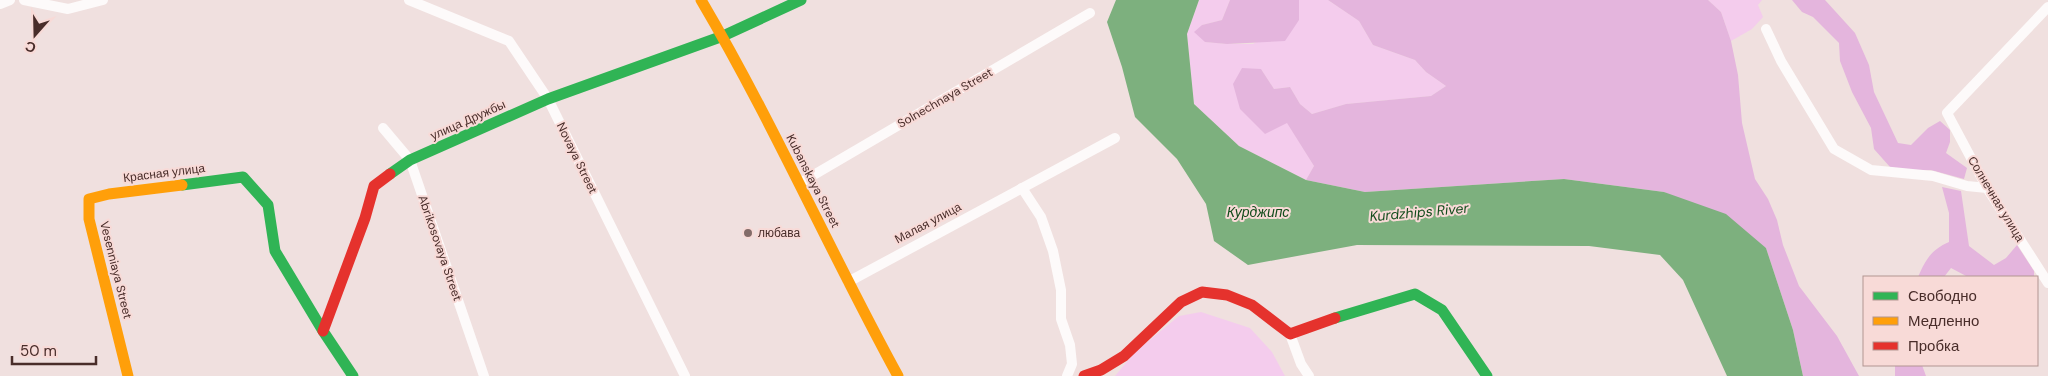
<svg xmlns="http://www.w3.org/2000/svg" width="2048" height="376" font-family="'DM Sans',sans-serif">
	<style>
		.green { fill: #f4cced }
		.forest { fill: #e4b5dd }
		.water { fill: #7db07e }
		.lines { fill: none; stroke-linecap: round; stroke-linejoin: round }
		.street { stroke: #fdfafa; stroke-width: 10 }
		.fast { stroke: #30b455; stroke-width: 11 }
		.slow { stroke: #ff9f0a; stroke-width: 11 }
		.jam { stroke: #e5322d; stroke-width: 11 }
		.poi-dot { fill: #836c69; stroke: #f8dad7; stroke-width: 2 }
		.labels { text-anchor: middle; stroke-width: 4; stroke-linejoin: round; paint-order: stroke }
		.street-label { font-size: 12px; fill: #492d2a; stroke: #f8dad7 }
		.poi-label { font-size: 12px; fill: #492d2a; stroke: #f8dad7; text-anchor: start }
		.water-label { font-size: 14px; font-style: italic; fill: #124c1c; stroke: #f8dad7 }
	</style>
	<rect width="100%" height="100%" fill="#f0e0df"/>
	<g class="green">
		<path d="M1199 0H1230L1222 20 1202 25 1205 42 1227 44H1253L1299 20V0H1328L1359 21 1373 45 1415 60 1426 72 1446 86 1431 96 1346 104 1312 114 1300 104 1290 87 1274 89 1261 69 1287 122 1314 166 1306 180 1239 146 1194 104 1187 34Z"/>
		<path d="M1708 0H1762L1758 5 1763 17 1752 29 1731 41 1721 12Z"/>
		<path d="M1201 312 1250 328 1272 352 1285 376H1115L1135 352 1179 316Z"/>
	</g>
	<g class="forest">
		<path d="M1230 0H1299V20L1285 41 1227 44 1205 42 1194 32 1202 25 1222 20Z"/>
		<path d="M1328 0H1708L1721 12 1731 41 1738 75 1742 123 1755 179 1768 199 1777 220 1783 245 1799 286 1837 336 1859 376H1803L1793 330 1766 248 1664 192 1564 179 1365 192 1306 180 1314 166 1287 123 1265 134 1240 109 1233 84 1242 68 1261 69 1274 89 1290 87 1300 104 1312 114 1346 104 1431 96 1446 86 1426 72 1415 60 1373 45 1359 21Z"/>
		<path d="M1792 0H1825L1855 33 1869 65 1874 92 1898 143 1911 145 1928 128 1940 121 1950 130V142L1946 153 1967 168 1964 179 1931 170 1908 171 1890 167 1874 149 1871 128 1852 92 1840 61 1839 43 1813 17 1802 12Z"/>
		<path d="M1942 187 1961 191 1969 246 1994 265 2006 258 2017 245 2034 271V277H1968L1951 268 1944 277H1918C1926 259 1931 250 1949 242V213Z"/>
		<path d="M1895 365H1922L1926 376H1895Z"/>
	</g>
	<path class="water" d="M1116 0H1199L1187 34 1194 104 1239 146 1306 180 1365 192 1564 179 1664 192 1726 214 1766 248 1793 330 1803 376H1727L1683 280 1660 255 1589 246 1357 245 1248 265 1214 241 1206 204 1177 159 1135 117 1122 67 1107 22Z"/>
	<g class="lines">
		<g class="street">
			<path d="M24 0 68 9 103 0"/>
			<path d="M409 0 509 41 548 99 685 376"/>
			<path d="M0 4 10 0"/>
			<path d="M2048 7 1947 113 1987 188 2048 283"/>
			<path d="M1766 29 1781 61 1834 149 1871 170 1933 176 1967 186 1987 188"/>
			<path d="M383 128 410 160 484 376"/>
			<path d="M800 183 1090 13"/>
			<path d="M1022 188 1041 217 1053 251 1061 290V319L1070 345 1072 364 1067 376"/>
			<path d="M848 282 1115 138"/>
			<path d="M1290 334 1301 364 1309 376"/>
		</g>
		<g class="fast">
			<path d="M390 174 410 160 548 99 723 36 801 0"/>
			<path d="M182 185 243 177 268 205 275 251 323 331 353 376"/>
			<path d="M1335 318 1415 294 1442 310 1487 376"/>
		</g>
		<g class="slow">
			<path d="M701 0C773 122 830 252 898 376"/>
			<path d="M128 376 89 219V199L109 194 182 185"/>
		</g>
		<g class="jam">
			<path d="M323 331 365 218 374 186 390 174"/>
			<path d="M1084 376 1101 370 1124 356 1181 302 1202 292 1227 295 1252 305 1290 334 1335 318"/>
		</g>
	</g>
	<circle class="poi-dot" cx="748" cy="233" r="5"/>
	<g class="labels">
		<g class="street-label">
			<text transform="translate(945 98) rotate(-30)" y="4">Solnechnaya Street</text>
			<text transform="translate(468 120) rotate(-24)" y="4">улица Дружбы</text>
			<text transform="translate(577 158) rotate(64)" y="4">Novaya Street</text>
			<text transform="translate(164 173) rotate(-7)" y="4">Красная улица</text>
			<text transform="translate(813 181) rotate(63)" y="4">Kubanskaya Street</text>
			<text transform="translate(1996 199) rotate(59)" y="4">Солнечная улица</text>
			<text transform="translate(928 223) rotate(-28)" y="4">Малая улица</text>
			<text transform="translate(440 248) rotate(71)" y="4">Abrikosovaya Street</text>
			<text transform="translate(116 270) rotate(76)" y="4">Vesenniaya Street</text>
		</g>
		<g class="poi-label">
			<text x="758" y="237">любава</text>
		</g>
		<g class="water-label">
			<text x="1258" y="217">Курджипс</text>
			<text transform="translate(1419 212) rotate(-5)" y="5">Kurdzhips River</text>
		</g>
	</g>
	<rect x="1863" y="276" width="175" height="90" fill="#f8dad7" stroke="#b29592"/>
	<rect x="1873" y="292" width="25" height="8" fill="#30b455" stroke="#b29592"/>
	<text x="1908" y="301" font-size="15" fill="#492d2a">Свободно</text>
	<rect x="1873" y="317" width="25" height="8" fill="#ff9f0a" stroke="#b29592"/>
	<text x="1908" y="326" font-size="15" fill="#492d2a">Медленно</text>
	<rect x="1873" y="342" width="25" height="8" fill="#e5322d" stroke="#b29592"/>
	<text x="1908" y="351" font-size="15" fill="#492d2a">Пробка</text>
	<g transform="translate(35 35) rotate(200)" stroke="#f8dad7" stroke-width="4" paint-order="stroke">
	<path d="M0-4L9 19L0 12L-9 19Z" fill="#492d2a"/>
	<text y="-8" font-size="14" font-weight="bold" text-anchor="middle" fill="#492d2a">С</text>
	</g>
	<path d="M12 356v8h84v-8" fill="none" stroke="#492d2a" stroke-width="2.5"/>
	<text x="20" y="356" font-size="15" fill="#492d2a" stroke="#f8dad7" stroke-width="4" paint-order="stroke">50 m</text>
</svg>
